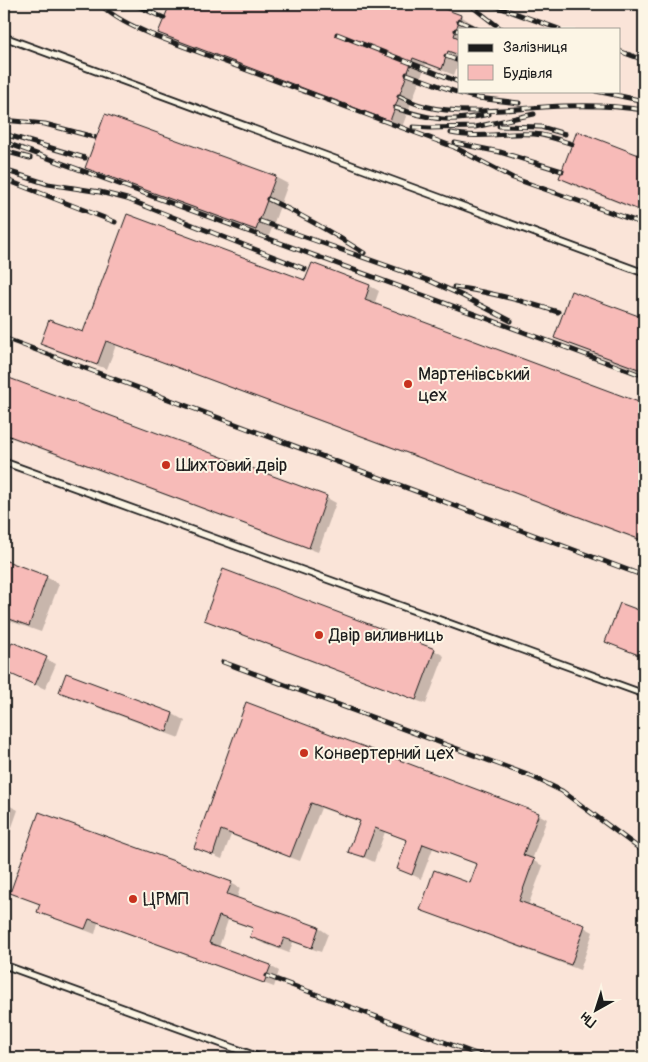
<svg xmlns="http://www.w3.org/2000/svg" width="648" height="1062" font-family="Pangolin,sans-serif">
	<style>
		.built { fill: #fae4d8; fill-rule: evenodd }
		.shadow { fill: #0003 }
		.building { fill: #f7bbb8; stroke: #1c1c1c }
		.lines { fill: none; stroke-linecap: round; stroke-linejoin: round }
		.lane-casing { stroke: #1c1c1c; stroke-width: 9 }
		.lane { stroke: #fcf5e5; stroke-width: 5.5 }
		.rail-casing { stroke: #1c1c1c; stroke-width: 5 }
		.rail { stroke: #fcf5e5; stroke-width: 3; stroke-dasharray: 9; stroke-linecap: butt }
		.poi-dot { fill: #c8321e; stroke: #fcf5e5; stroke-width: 2 }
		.labels { text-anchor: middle; stroke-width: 4; stroke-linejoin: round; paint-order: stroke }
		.poi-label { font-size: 18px; fill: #1c1c1c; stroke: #fcf5e5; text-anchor: start }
	</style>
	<rect width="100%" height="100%" fill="#fcf5e5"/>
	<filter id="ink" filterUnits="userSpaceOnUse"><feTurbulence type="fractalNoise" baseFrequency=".02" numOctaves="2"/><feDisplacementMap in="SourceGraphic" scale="10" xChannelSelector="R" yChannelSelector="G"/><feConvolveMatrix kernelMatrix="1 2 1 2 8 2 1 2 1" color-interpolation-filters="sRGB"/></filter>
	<g filter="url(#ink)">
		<path class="built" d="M4 4H644V1058H4ZM459 29H619V91H459Z"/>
		<g class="shadow">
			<path d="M171 4H427L461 16 473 24 471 29H459V61L454 75 426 64 402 127 172 40 160 33Z"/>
			<path d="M578 132 644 158V213L573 185 560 178Z"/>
			<path d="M87 167 275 177 288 184 269 236 99 174Z"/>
			<path d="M312 265 370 286 379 291 374 305 644 405V542L116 345 107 369 51 349 42 343 306 282Z"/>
			<path d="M572 292 644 319V373L568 344 556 337Z"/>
			<path d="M9 380 327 498 336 503 318 552 4 435V395Z"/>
			<path d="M4 561 46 577 59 584 41 632 4 619Z"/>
			<path d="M621 604 644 613V658L607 642Z"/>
			<path d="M205 619 434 650 444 656 426 704 215 625Z"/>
			<path d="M13 643 56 664 45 689 4 670V664Z"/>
			<path d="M66 675 173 714 185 721 179 738 73 698 60 691Z"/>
			<path d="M247 704 538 814 547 819 532 860 543 866 528 906 584 927 593 932 580 970 431 914 421 909 470 885 478 865 433 848 421 879 398 868 408 841 385 832 374 862 350 851 361 822 321 808 300 861 231 835 222 859 196 848Z"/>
			<path d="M4 803 18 810 4 850Z"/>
			<path d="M231 883 240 888 237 898 319 928 328 934 321 952 293 942 289 953 260 942 251 937 254 929 228 920 219 947 270 966 279 971 274 987 98 923 95 934 48 916 38 911 41 905 21 897 11 892Z"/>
		</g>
		<g class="building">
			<path d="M170 4H431L461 15 454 36 459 38V55L448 51 442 69 413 58 390 121 158 33Z"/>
			<path d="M105 114 276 176 256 230 85 168Z"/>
			<path d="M577 131 644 157V212L559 178Z"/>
			<path d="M127 214 305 280 312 263 370 285 365 300 644 404V541L106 341 97 365 40 344 49 320 83 332Z"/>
			<path d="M571 291 644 318V371L554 338Z"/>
			<path d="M9 378 327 496 309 548 4 434V391Z"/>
			<path d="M4 560 47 576 29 626 4 617Z"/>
			<path d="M223 569 435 649 416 700 204 620Z"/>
			<path d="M620 603 644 612V657L605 642Z"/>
			<path d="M12 642 47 657 35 685 4 671V661Z"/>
			<path d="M66 673 173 713 167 732 59 692Z"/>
			<path d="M246 702 539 813 523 855 534 859 519 901 585 925 571 965 420 910 434 870 470 883 477 864 423 844 412 875 397 869 407 840 375 828 364 857 348 852 360 821 311 803 290 857 221 830 213 855 194 848Z"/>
			<path d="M39 812 232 882 227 894 319 927 312 948 284 938 280 948 250 937 253 928 219 916 209 943 271 965 264 983 89 919 85 929 37 912 40 904 10 893Z"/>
		</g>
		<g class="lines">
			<defs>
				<g id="lane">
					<path d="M4 37 644 273"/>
					<path d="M4 462 644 694"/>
					<path d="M4 965 261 1058"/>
				</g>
			</defs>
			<use href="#lane" class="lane-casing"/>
			<use href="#lane" class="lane"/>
			<defs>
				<g id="rail">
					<path d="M100 4C114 18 132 26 150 34L454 147 513 178 644 224"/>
					<path d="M133 4 164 18"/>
					<path d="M469 4 501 29"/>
					<path d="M490 4 559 29"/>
					<path d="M459 21 477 29"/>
					<path d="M456 30 459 31"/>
					<path d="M337 34 459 82"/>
					<path d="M619 51 644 60"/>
					<path d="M446 56 459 61"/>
					<path d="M407 74 459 93 478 98 519 103"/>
					<path d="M596 91 644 101"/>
					<path d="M399 96C407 100 415 104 424 106 466 117 521 107 564 106 591 105 618 106 644 110"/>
					<path d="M395 108C434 120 449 123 489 114"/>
					<path d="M4 120 45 124 94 137"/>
					<path d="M499 126 541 127 565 134"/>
					<path d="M413 127 430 128 475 127 534 114"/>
					<path d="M451 133C478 139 506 132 534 134 547 135 560 140 572 144"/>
					<path d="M4 134 85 158"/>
					<path d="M4 142 644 376"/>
					<path d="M455 143 500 152 562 171"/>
					<path d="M4 151 30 158"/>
					<path d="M4 170 48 184 100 192 127 199 305 269"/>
					<path d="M4 179 115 222"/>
					<path d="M268 199C302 215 333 233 364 253"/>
					<path d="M260 221 430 281 461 295 511 321"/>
					<path d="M454 287C489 292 524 301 558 312"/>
					<path d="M4 338 644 576"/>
					<path d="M223 662 533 777 562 791 644 852"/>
					<path d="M267 976 487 1058"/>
				</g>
			</defs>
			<use href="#rail" class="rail-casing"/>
			<use href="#rail" class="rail"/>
		</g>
	</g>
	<g class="poi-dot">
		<circle cx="408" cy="384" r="5"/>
		<circle cx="166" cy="465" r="5"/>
		<circle cx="319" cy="635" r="5"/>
		<circle cx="304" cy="753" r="5"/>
		<circle cx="133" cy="899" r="5"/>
	</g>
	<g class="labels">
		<g class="poi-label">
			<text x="418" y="380">Мартенівський<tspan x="418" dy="21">цех</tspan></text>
			<text x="176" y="471">Шихтовий двір</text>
			<text x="329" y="641">Двір виливниць</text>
			<text x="314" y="759">Конвертерний цех</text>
			<text x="143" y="905">ЦРМП</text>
		</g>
	</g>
	<rect width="648" height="1062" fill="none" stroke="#fcf5e5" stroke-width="20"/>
	<rect x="10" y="10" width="628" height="1042" fill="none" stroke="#1c1c1c" stroke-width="2" filter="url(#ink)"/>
	<rect x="458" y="28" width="162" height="65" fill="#fcf5e5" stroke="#a29e95"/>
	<rect x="468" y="44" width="25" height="8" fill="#1c1c1c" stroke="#a29e95"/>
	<text x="503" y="52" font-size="15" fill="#1c1c1c">Залізниця</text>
	<rect x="468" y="65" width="25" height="15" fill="#f7bbb8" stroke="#a29e95"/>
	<text x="503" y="78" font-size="15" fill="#1c1c1c">Будівля</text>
	<g transform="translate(596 1010) rotate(219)" stroke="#fcf5e5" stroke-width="4" paint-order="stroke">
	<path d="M0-4L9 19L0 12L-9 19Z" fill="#1c1c1c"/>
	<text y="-8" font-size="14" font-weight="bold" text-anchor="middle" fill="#1c1c1c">Пн</text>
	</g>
</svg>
